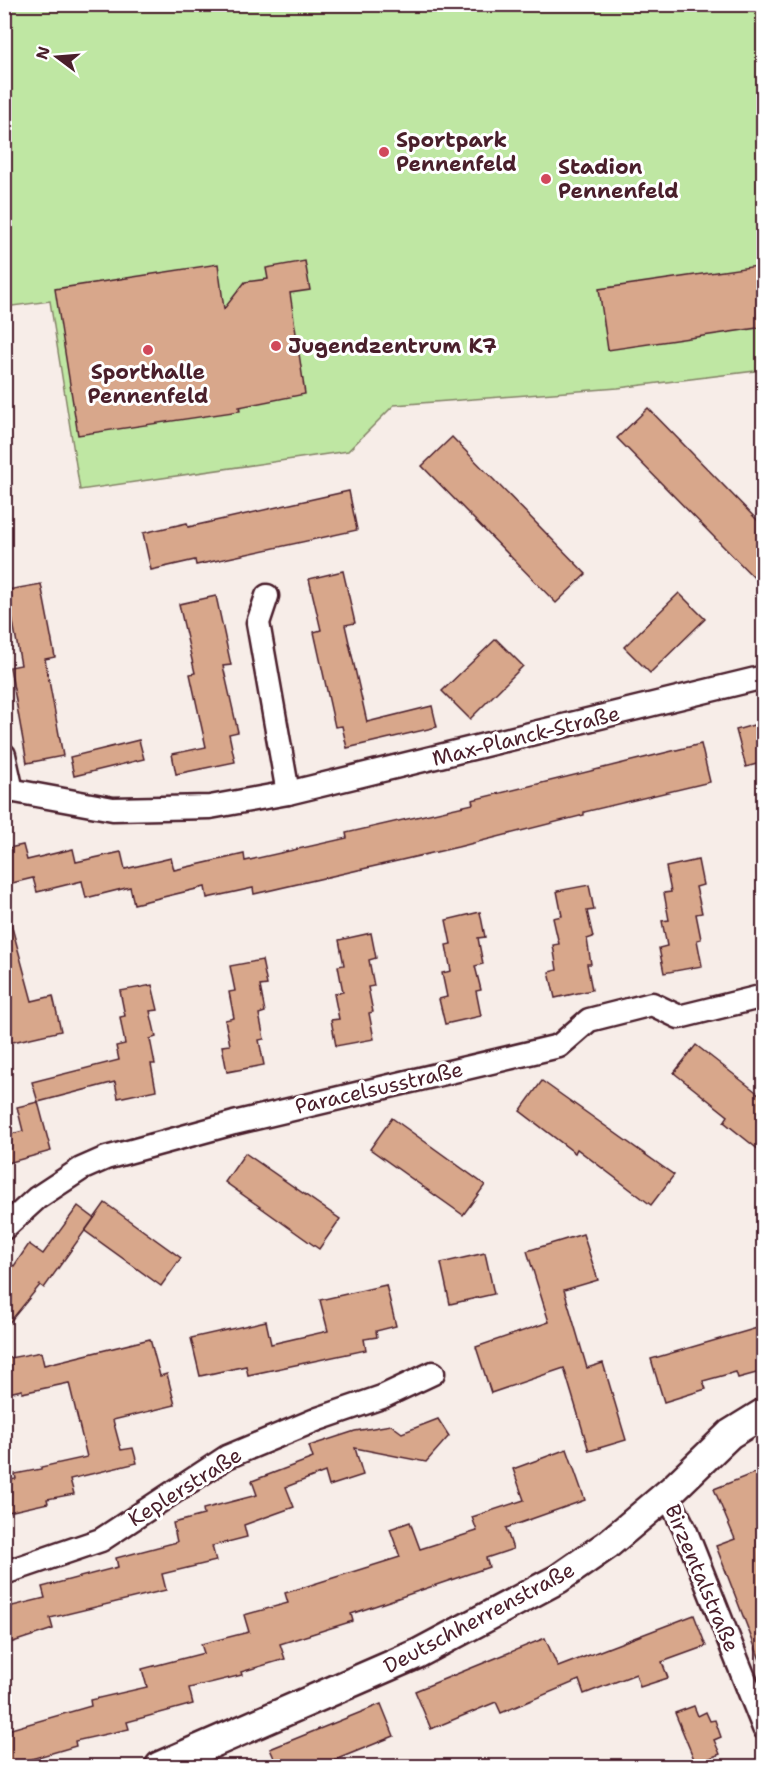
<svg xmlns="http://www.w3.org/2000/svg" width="768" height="1771" font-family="'Shantell Sans',sans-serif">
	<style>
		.green { fill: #bfe7a3; stroke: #848367; stroke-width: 1.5 }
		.building { fill: #d8a78b; stroke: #4a1f2b; stroke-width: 1.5 }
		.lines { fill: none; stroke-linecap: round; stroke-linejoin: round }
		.minor-casing { stroke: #4a1f2b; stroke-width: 27 }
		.tertiary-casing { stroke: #4a1f2b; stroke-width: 33 }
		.minor { stroke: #fff; stroke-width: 22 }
		.tertiary { stroke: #fff; stroke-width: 28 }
		.poi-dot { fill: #d1495b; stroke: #fff; stroke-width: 2 }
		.labels { text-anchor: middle; stroke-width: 6; stroke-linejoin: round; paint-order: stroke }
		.poi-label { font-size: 21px; font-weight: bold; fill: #4a1f2b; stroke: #fff; text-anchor: start }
		.street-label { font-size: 21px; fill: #4a1f2b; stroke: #fff }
	</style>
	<rect width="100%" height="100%" fill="#f7ede8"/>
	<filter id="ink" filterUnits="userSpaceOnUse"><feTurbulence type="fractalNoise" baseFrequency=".0167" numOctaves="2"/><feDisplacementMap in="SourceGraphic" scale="12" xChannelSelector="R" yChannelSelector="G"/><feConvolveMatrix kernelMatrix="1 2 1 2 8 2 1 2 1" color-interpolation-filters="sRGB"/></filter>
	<g filter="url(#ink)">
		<path class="green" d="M5 5H763V370L618 388 394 405 348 451 80 490 50 301 5 307Z"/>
		<g class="building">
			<path d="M305 261 310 290 290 293 305 394 239 407 240 411 78 435 55 289 218 264 224 309 245 282 268 279 266 268Z"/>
			<path d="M764 265V327L608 350 599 289Z"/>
			<path d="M648 408 764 527V588L617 438Z"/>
			<path d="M452 437 586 574 556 603 422 466Z"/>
			<path d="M349 491 357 530 196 565 195 560 151 570 143 533 187 523 188 527Z"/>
			<path d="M343 571 355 623 345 625 367 722 432 706 437 727 347 748 342 726 335 727 314 632 321 630 309 579Z"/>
			<path d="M41 584 55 657 45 659 63 756 27 763 10 667 21 665 7 590Z"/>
			<path d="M679 593 705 619 650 673 624 647Z"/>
			<path d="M216 596 231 665 223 666 238 732 229 734 235 762 176 774 172 754 206 747 190 674 195 673 179 604Z"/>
			<path d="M496 639 523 666 470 719 442 691Z"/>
			<path d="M764 722V762L746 767 736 730Z"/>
			<path d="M139 740 144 759 74 776 70 757Z"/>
			<path d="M701 744 710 782 584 812V815L458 847 254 894 253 888 207 898 205 887 134 904 130 887 86 898 82 881 37 892 33 878 4 885V849L23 845 27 860 73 849 76 862 121 852 125 869 171 858 174 870 244 854 245 861 347 838 346 833 473 804 472 800Z"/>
			<path d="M698 860 703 885 696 887 702 913 696 914 701 939 697 940 702 966 664 973 659 948 667 946 662 921 669 920 664 893 671 892 666 867Z"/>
			<path d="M589 885 594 910 587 911 593 937 587 939 591 964H587L592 990 555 998 549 972 557 970 553 945 559 944 553 918 562 916 557 891Z"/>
			<path d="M480 912 485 937 478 938 483 964 475 966 481 990 476 991 481 1016 445 1024 439 999 447 997 442 973 451 971 446 945 451 944 446 920Z"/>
			<path d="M4 920H10L32 1001 53 996 61 1031 4 1044Z"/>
			<path d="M371 933 376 958 369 960 374 986 368 987 373 1012 369 1013 374 1039 336 1046 331 1020 339 1019 334 994 343 992 338 966 344 965 339 940Z"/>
			<path d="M262 960 267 985 260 986 265 1012 259 1014 264 1039 259 1040 264 1065 227 1072 222 1046 230 1045 225 1020 234 1018 229 992 235 991 230 966Z"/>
			<path d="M152 985 158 1010 150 1011 156 1037 150 1039 155 1064H151L156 1090 118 1098 115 1082 38 1102 32 1082 119 1060 116 1046 125 1044 120 1017 125 1016 120 991Z"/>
			<path d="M696 1045 764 1098V1154L724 1122 728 1116 674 1073Z"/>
			<path d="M542 1081 674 1175 651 1205 577 1149 575 1153 520 1111Z"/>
			<path d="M38 1102 51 1151 4 1164V1136L23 1131 17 1107Z"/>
			<path d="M392 1118 485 1185 463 1215 370 1149Z"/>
			<path d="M245 1153 340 1219 319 1249 225 1182Z"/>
			<path d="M105 1203 181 1258 161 1286 85 1231Z"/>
			<path d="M78 1206 94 1218 44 1288 40 1285 4 1329V1259L14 1266 29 1244 43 1254Z"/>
			<path d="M583 1234 598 1280 564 1290 587 1368 603 1363 626 1440 589 1451 564 1368 491 1393 476 1347 549 1322 527 1251Z"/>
			<path d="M485 1253 494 1294 450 1304 441 1263Z"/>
			<path d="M386 1285 396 1326 376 1331 377 1337 364 1339 366 1350 248 1375 246 1366 200 1376 191 1338 266 1321 271 1344 328 1331 320 1300Z"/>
			<path d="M764 1326V1371L738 1378 736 1372 703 1381 706 1389 664 1402 651 1359Z"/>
			<path d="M150 1339 160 1376 167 1374 175 1405 113 1420 121 1450 133 1448 137 1463 70 1479 74 1494 47 1499 48 1503 4 1513V1481L16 1479 15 1474 41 1469V1467L87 1457 69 1383 22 1393V1390L4 1394V1359L41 1352 44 1365Z"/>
			<path d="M438 1419 449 1436 426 1462 355 1448 363 1475 329 1486 325 1472 286 1487 294 1507 244 1525 247 1537 212 1546 216 1561 162 1574 166 1590 50 1618 53 1629 4 1645V1608L45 1598 42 1587 118 1567 116 1558 177 1542 173 1523 204 1515 203 1509 257 1495 252 1481 313 1458 309 1446 355 1431 391 1425 402 1433Z"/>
			<path d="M567 1449 585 1500 506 1528 513 1549 486 1558 489 1567 351 1614 353 1621 280 1644 285 1659 241 1672 242 1675 189 1688 193 1704 127 1722 129 1729 75 1741 76 1746 4 1767V1731L91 1706 90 1700 147 1687 142 1669 204 1653 201 1644 249 1632 244 1615 288 1603 285 1593 400 1557 390 1529 410 1522 420 1549 477 1531 472 1517 524 1500 513 1469Z"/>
			<path d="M764 1469V1665H762L716 1546 735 1539 714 1489Z"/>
			<path d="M694 1615 706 1646 662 1662 668 1678 640 1687 636 1674 584 1694 579 1680 501 1713 496 1702 431 1729 415 1691 545 1638 558 1667Z"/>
			<path d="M381 1704 394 1736 330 1762 332 1767H278L270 1749Z"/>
			<path d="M694 1706 698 1716 706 1712 710 1721 715 1720 721 1737 714 1740 720 1754 696 1764 675 1713Z"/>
		</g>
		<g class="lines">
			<defs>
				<g id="minor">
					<path d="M267 596 258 623 288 793"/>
					<path d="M4 755 12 791"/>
					<path d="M4 789 113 809 210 807 288 793 764 677"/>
					<path d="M4 1228 37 1198 81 1169 106 1158 234 1123 559 1046 589 1020 652 1004 679 1017 764 996"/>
					<path d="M667 1494 686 1532 764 1728"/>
					<path d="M4 1573 101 1540 227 1457 318 1419 382 1397 433 1373"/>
				</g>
				<path id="tertiary" d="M160 1766 417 1654 558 1579 607 1545 672 1490 730 1434 764 1413"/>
			</defs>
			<use href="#minor" class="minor-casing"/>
			<use href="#tertiary" class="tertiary-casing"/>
			<use href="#minor" class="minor"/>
			<use href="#tertiary" class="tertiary"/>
		</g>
	</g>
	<g class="poi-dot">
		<circle cx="384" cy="152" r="6"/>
		<circle cx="546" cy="179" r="6"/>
		<circle cx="276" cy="346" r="6"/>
		<circle cx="148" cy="350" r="6"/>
	</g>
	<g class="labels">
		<g class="poi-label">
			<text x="396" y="147">Sportpark<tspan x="396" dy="24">Pennenfeld</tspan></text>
			<text x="558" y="174">Stadion<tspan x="558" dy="24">Pennenfeld</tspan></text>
			<text x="288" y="353">Jugendzentrum K7</text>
			<text x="148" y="379" text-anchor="middle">Sporthalle<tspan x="148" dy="24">Pennenfeld</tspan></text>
		</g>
		<g class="street-label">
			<text transform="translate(526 736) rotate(-14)" y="7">Max-Planck-Straße</text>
			<text transform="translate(379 1088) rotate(-13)" y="7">Paracelsusstraße</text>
			<text transform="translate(185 1487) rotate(-32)" y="7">Keplerstraße</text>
			<text transform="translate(702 1578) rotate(67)" y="7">Birzentalstraße</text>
			<text transform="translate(479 1618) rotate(-28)" y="7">Deutschherrenstraße</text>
		</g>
	</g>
	<rect width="768" height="1771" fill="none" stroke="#fff" stroke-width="24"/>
	<rect x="12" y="12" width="744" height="1747" fill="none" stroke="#4a1f2b" stroke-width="2" filter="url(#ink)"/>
	<g transform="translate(57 57) rotate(286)" stroke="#ffffff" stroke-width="4.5" paint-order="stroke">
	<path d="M0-4.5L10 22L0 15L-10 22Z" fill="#4a1f2b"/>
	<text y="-9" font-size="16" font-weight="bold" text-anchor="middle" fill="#4a1f2b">N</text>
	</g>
</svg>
